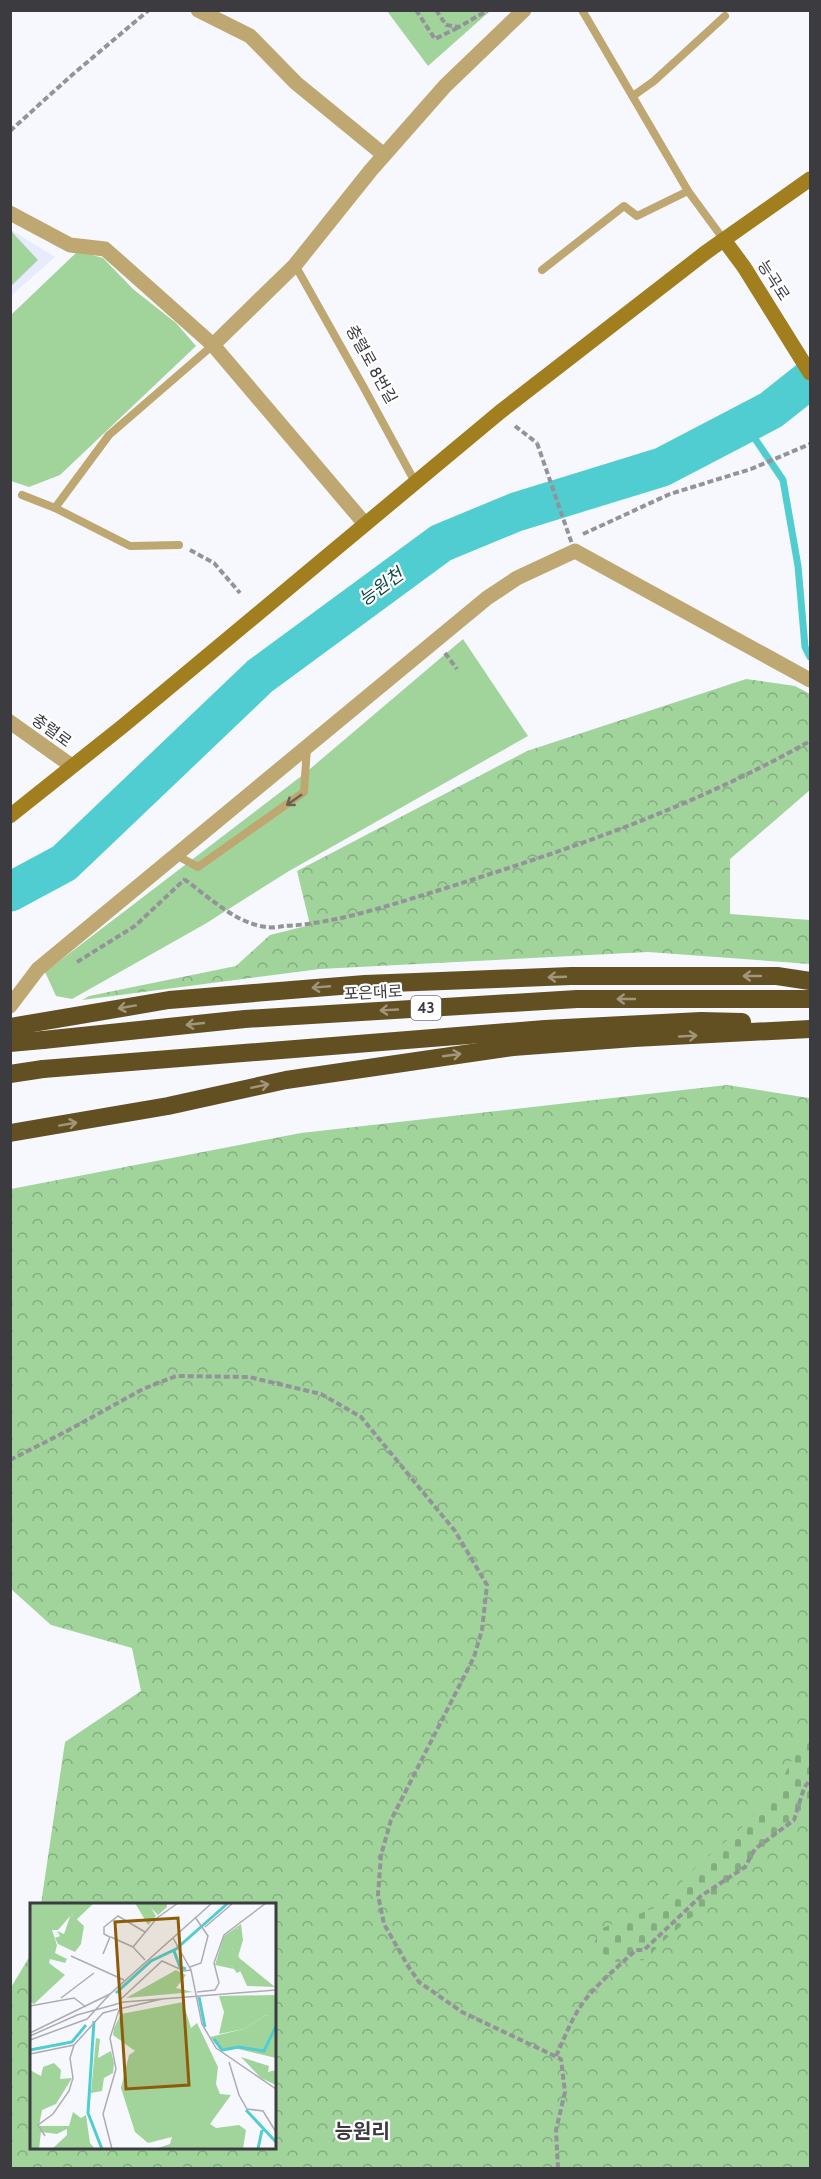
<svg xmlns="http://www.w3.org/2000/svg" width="821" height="2179" font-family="Cabin,'Noto Sans KR',sans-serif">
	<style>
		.built { fill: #e8eafd }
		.green { fill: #a1d49b }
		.forest { fill: url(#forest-crowns) }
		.cemetery { fill: url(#cemetery-stones) }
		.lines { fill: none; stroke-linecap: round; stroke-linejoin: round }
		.stream { stroke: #50cdd1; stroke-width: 7 }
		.river { stroke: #50cdd1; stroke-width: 39 }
		.path { stroke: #939399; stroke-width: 4; stroke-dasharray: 6 3; stroke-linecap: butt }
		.lane { stroke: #bea771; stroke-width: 8 }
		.street { stroke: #bea771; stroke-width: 15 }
		.secondary { stroke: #a17e1e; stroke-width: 15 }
		.highway { stroke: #625022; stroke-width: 18 }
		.path-bridge { stroke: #939399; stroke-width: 4; stroke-dasharray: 6 3; stroke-linecap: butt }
		.highway-bridge { stroke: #625022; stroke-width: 18 }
		.oneway { stroke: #696151 }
		.oneway2 { stroke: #a1967a }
		.labels { text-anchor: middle; stroke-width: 4.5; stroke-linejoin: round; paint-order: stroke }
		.shield { fill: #fff; stroke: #767679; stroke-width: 1.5 }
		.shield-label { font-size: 15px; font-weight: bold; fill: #3b3b40 }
		.street-label { font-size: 16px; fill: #3b3b40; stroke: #fff }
		.water-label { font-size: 18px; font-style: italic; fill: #0e4748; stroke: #fff }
		.quarter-label { font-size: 20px; font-weight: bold; fill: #3b3b40; stroke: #fff }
		.inset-river { fill: none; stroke: #50cdd1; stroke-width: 3 }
		.inset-road { fill: none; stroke: #acacb2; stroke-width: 1.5 }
		.view { fill: #8e5c09; fill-opacity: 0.15; stroke: #8e5c09; stroke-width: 3 }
		.inset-edge { fill: none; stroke: #3b3b40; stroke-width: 3 }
	</style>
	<defs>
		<pattern id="forest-crowns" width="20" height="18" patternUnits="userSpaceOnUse" patternTransform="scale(1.5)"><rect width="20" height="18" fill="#a1d49b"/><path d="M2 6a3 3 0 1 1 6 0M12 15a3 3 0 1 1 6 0" fill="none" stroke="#84ad80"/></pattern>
		<pattern id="cemetery-stones" width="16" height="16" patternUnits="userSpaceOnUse" patternTransform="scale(1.5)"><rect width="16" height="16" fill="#a1d49b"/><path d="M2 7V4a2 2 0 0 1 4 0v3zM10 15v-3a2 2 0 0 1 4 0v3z" fill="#84ad80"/></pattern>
	</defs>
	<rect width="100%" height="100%" fill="#f7f8fe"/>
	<path class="built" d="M10 229 55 257 11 296H10Z"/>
	<g class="green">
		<path d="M387 11H490L428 66Z"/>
		<path d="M11 231 38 260 11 286Z"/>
		<path d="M78 251 103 258 133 289 176 323 196 346 60 475 29 487 11 481 12 314Z"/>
		<path d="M463 639 528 736 289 871 205 924 72 999 56 996 45 972 304 774Z"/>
	</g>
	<g class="forest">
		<path d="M746 679 795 686 810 694V790L730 859V914L810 920V964L648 952 320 969 82 1000 89 996 236 966 270 935 310 925 297 871 527 751Z"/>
		<path d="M727 1085 809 1098 810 1105V2168H11L10 1989 31 1954 32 2148H274V1904H41L65 1742 141 1691 132 1648 51 1625 11 1589V1189L301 1133Z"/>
	</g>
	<path class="cemetery" d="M810 1727V1802L791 1832 730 1889 699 1911 660 1944 646 1960 612 1962 594 1944 600 1929 657 1907 696 1867 748 1822 783 1778 807 1729Z"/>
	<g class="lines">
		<path class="stream" d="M745 424 783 480 798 566 805 647 810 657"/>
		<path class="river" d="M10 892 64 863 260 676 441 543 516 512 662 467 771 410 810 379"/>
		<g class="path">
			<path d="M416 10 435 39 459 27"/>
			<path d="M436 10 446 25 459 27 488 10"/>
			<path d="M10 131 72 75 149 10"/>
			<path d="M515 426 537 443"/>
			<path d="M583 534 670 494 751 469 810 444"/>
			<path d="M190 550 214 563 240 593"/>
			<path d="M445 653 457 669"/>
			<path d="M184 879C209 897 235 923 266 927 272 928 279 927 284 926 329 924 374 910 417 897 553 855 687 811 810 741"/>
			<path d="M77 962 135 926 185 879"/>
			<path d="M10 1460 67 1431 143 1389 176 1376 249 1377 321 1394 361 1417 455 1531 487 1585 482 1630 474 1657 391 1820 381 1855 378 1895 384 1924 408 1966 419 1982 462 2012 561 2059 565 2092 556 2130 558 2168"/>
			<path d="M556 2056C565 2037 572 2017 585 2000 600 1981 619 1966 636 1950H644L701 1896 745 1867 755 1849 794 1820 804 1788 810 1780"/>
		</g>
		<g class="lane">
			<path d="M582 10 688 191 724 240"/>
			<path d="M633 96 654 81 725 16"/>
			<path d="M295 265 363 386 415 482"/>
			<path d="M542 270 624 206 637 216 688 191"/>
			<path d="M22 495 55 508 109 435 213 345"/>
			<path d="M55 508 130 546 179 545"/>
			<path d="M176 855 198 867 304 792 307 747"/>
		</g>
		<g class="street">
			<path d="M198 10 250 36 296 83 384 155"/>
			<path d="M10 213 70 245 105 249 213 345"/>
			<path d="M365 524 213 345 295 265 371 170 445 86 524 10"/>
			<path d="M10 722 72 766"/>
			<path d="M10 1006 38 969 487 598 517 578 575 551 810 680"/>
		</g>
		<g class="secondary">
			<path d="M724 240 744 267 810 373"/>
			<path d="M10 816 123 726 500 412 705 253 810 179"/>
		</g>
		<g class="highway">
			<path d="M10 1027 169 1000 365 984 571 976H777L810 981"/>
			<path d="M43 1040 245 1019 577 999H810"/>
			<path d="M43 1069 545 1029 701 1021 742 1022"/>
			<path d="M10 1133 168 1106 286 1080 513 1047 634 1038 810 1029"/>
		</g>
		<path class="path-bridge" d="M537 443 572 544"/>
		<g class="highway-bridge">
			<path d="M10 1043 43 1040"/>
			<path d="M10 1074 43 1069"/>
		</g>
	</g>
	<defs><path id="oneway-shaft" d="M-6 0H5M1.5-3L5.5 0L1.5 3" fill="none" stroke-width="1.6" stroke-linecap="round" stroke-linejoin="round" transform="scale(1.5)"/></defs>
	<use class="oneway" href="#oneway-shaft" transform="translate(294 800) rotate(145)"/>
	<g class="oneway2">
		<use href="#oneway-shaft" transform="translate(752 976) rotate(-180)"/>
		<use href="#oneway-shaft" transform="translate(557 977) rotate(178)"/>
		<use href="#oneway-shaft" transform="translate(321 987) rotate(175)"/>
		<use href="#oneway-shaft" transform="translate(626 999) rotate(-180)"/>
		<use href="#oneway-shaft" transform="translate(127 1007) rotate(170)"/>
		<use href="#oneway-shaft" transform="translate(389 1010) rotate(177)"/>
		<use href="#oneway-shaft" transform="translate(195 1024) rotate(174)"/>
		<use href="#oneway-shaft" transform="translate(688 1036) rotate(-3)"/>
		<use href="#oneway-shaft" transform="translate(452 1055) rotate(-8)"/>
		<use href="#oneway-shaft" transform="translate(260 1086) rotate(-12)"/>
		<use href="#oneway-shaft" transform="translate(68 1124) rotate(-10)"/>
	</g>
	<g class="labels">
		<rect class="shield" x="411" y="996" width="30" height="24" rx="4.5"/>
		<g class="shield-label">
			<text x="426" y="1013">43</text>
		</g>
		<g class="street-label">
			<text transform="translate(774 280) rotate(57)" y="6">능곡로</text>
			<text transform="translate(372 364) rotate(61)" y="6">충렬로 8번길</text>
			<text transform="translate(52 730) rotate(36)" y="6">충렬로</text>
			<text transform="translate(373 992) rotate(-3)" y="6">포은대로</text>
		</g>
		<g class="water-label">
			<text transform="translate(381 587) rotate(-36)" y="6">능원천</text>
		</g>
		<g class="quarter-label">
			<text x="362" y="2138">능원리</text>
		</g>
	</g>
	<g transform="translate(30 1903)">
		<rect width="246" height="246" fill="#f7f8fe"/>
		<path d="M105 0H137V4L128 12 121 5 126 13 118 22ZM236 112 246 114V155L204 145 190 146 180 134 214 126Z" fill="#a1d49b"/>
		<path d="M0 0H64L45 18 42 11 28 27H22L27 42 25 50 37 56 35 60 20 56 19 60 35 72 4 101 0 99ZM211 21 213 37 208 54 245 84 217 83 208 63 211 57 205 50 202 45 208 24 202 34 201 62 204 66 185 62 194 33ZM146 67 156 72 146 85 163 89 96 95ZM246 92V115L236 112 214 126 189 131 194 109 189 93ZM153 99 161 125 167 120 188 164 186 181 190 191 201 192 180 221 186 225 209 222 216 227 213 246H125L140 241 142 234 118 240 105 229 91 185 99 152 105 148 83 132 84 125 91 111ZM66 135 70 136 68 155 81 148 84 160 83 170 74 175 72 188 61 190ZM211 154 239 163 238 169 246 167V182L231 175ZM24 160 31 167 30 176 42 175 26 201 12 207 9 223H39L43 209 51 215 56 212 60 240 65 246H22L37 232V226L27 231 11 229 9 246H0V167L11 173 13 164Z" fill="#a1d49b"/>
		<path d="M207 24V38L202 45 211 57V68L207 70 201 62 191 60 199 52 198 42Z" fill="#a1d49b"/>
		<path d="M41 11 54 23 51 41 45 49 28 41 25 35 30 33 27 28 34 31Z" fill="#a1d49b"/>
		<path class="inset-river" d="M144 48 150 64 156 66M86 90 121 58 146 46 198 0M169 94 175 124M64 118 58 210 72 246M184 136 192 147 209 144 234 148 246 123M0 147 42 139 56 122M216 207 246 239M228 246 232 227"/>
		<path class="inset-road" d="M175 24 203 0M81 34 103 44M143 35 161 67 172 121 186 145 246 186M73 51 80 34 74 31V24L88 13 115 29M41 53 94 77M115 57 103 44 127 15 148 0M160 64 171 60 178 33 165 14M167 89 185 87 189 80 184 60 194 32 236 0M31 95 64 70M91 96 132 58 154 68 161 67M0 103 44 95 56 104M89 106 132 96M0 130 80 91 182 0M0 133 47 112 94 99 246 87M0 137 57 116 80 91M0 151 44 142 73 110 88 106M199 159 209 192 217 206 233 208 246 229M15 233 8 222 23 211 39 188 43 175 40 155 44 142M82 246 73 211 86 166 80 135 89 107"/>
		<path class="view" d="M148 15 159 182 96 186 85 19Z"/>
		<rect width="246" height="246" class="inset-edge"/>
	</g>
	<rect width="821" height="2179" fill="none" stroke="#3b3b40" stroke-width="24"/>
</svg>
